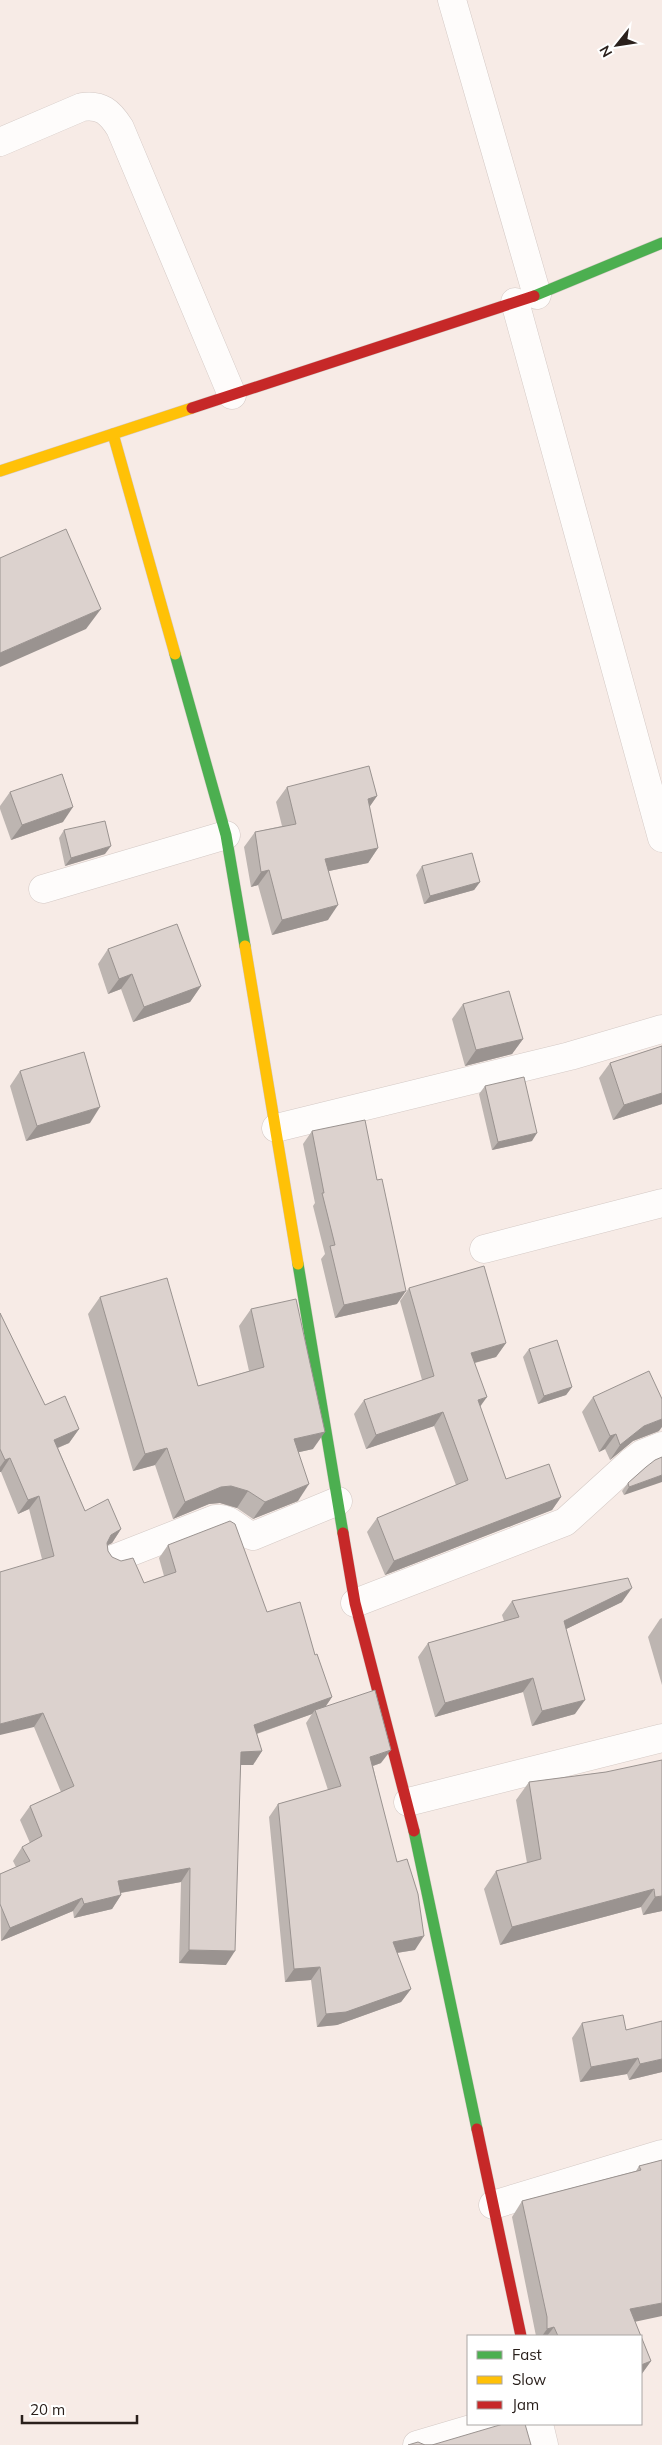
<svg xmlns="http://www.w3.org/2000/svg" width="662" height="2445" font-family="Mulish,sans-serif">
	<style>
		.lines { fill: none; stroke-linecap: round; stroke-linejoin: round }
		.street-casing { stroke: #d4c9c5; stroke-width: 29 }
		.fast-casing { stroke: #d4c9c5; stroke-width: 12 }
		.slow-casing { stroke: #d4c9c5; stroke-width: 12 }
		.jam-casing { stroke: #d4c9c5; stroke-width: 12 }
		.street { stroke: #fefcfb; stroke-width: 28 }
		.fast { stroke: #4caf50; stroke-width: 11 }
		.slow { stroke: #ffc107; stroke-width: 11 }
		.jam { stroke: #c62828; stroke-width: 11 }
		.wall { fill: #bdb5b1 }
		.shaded-wall { fill: #9a9390 }
		.building { fill: #dcd2ce; stroke: #9a9390 }
	</style>
	<rect width="100%" height="100%" fill="#f7ebe6"/>
	<g class="lines">
		<defs>
			<g id="street">
				<path d="M452 0 537 295"/>
				<path d="M0 142 82 107C101 104 110 112 120 128L232 395"/>
				<path d="M515 302 662 838"/>
				<path d="M43 889 226 835"/>
				<path d="M276 1128 570 1056 662 1029"/>
				<path d="M484 1249 662 1203"/>
				<path d="M113 1559 215 1519C230 1516 239 1532 253 1536L338 1501"/>
				<path d="M355 1603 565 1522 630 1463 642 1454 662 1446"/>
				<path d="M408 1802 662 1738"/>
				<path d="M493 2205 662 2154"/>
				<path d="M539 2424 544 2445"/>
				<path d="M417 2445 488 2424"/>
			</g>
			<g id="fast">
				<path d="M534 296 662 243"/>
				<path d="M175 654 226 835 245 946"/>
				<path d="M298 1264 343 1533"/>
				<path d="M414 1831 477 2129"/>
			</g>
			<g id="slow">
				<path d="M113 434 175 654"/>
				<path d="M0 471 192 408"/>
				<path d="M245 946 298 1264"/>
			</g>
			<g id="jam">
				<path d="M192 408 534 296"/>
				<path d="M343 1533 355 1603 414 1831"/>
				<path d="M477 2129 521 2336"/>
			</g>
		</defs>
		<use href="#street" class="street-casing"/>
		<use href="#fast" class="fast-casing"/>
		<use href="#slow" class="slow-casing"/>
		<use href="#jam" class="jam-casing"/>
		<use href="#street" class="street"/>
		<use href="#fast" class="fast"/>
		<use href="#slow" class="slow"/>
		<use href="#jam" class="jam"/>
	</g>
	<g class="wall">
		<path d="M287 787 377 796 369 807 378 848 368 863 329 871 328 920 272 935 258 885 251 887 244 847 255 832 282 826 276 802Z"/>
		<path d="M10 792 63 822 11 840 0 809V806Z"/>
		<path d="M64 830 105 854 65 866 59 838Z"/>
		<path d="M422 866 480 882 474 890 424 904 416 875Z"/>
		<path d="M108 949 201 986 190 1002 133 1022 121 989 108 994 98 964Z"/>
		<path d="M463 1004 523 1039 512 1054 465 1066 452 1019Z"/>
		<path d="M662 1046V1104L613 1120 599 1078 610 1063Z"/>
		<path d="M20 1071 90 1123 26 1141 10 1086Z"/>
		<path d="M485 1086 532 1141 492 1150 479 1094Z"/>
		<path d="M312 1131 397 1304 335 1318 321 1259 325 1254 313 1206 315 1203 303 1144Z"/>
		<path d="M409 1288 506 1343 496 1357 475 1363 480 1407 506 1479 561 1497 552 1510 385 1575 367 1532 377 1518 456 1485 434 1426 366 1449 354 1414 364 1400 422 1380 400 1301Z"/>
		<path d="M100 1297 198 1386 249 1371 239 1326 251 1309 313 1449 299 1452 298 1501 253 1519 237 1508 220 1503 209 1504 173 1519 155 1465 133 1471 88 1314Z"/>
		<path d="M0 1313 45 1405 79 1429 69 1443 58 1448 85 1511 121 1529 112 1543 107 1545 108 1551 112 1557 144 1583 164 1576 159 1558 168 1545 267 1612 315 1655 332 1697 326 1706 381 1763 373 1766 415 1950 397 1953 411 1989 401 2002 337 2025 317 2027 311 1980 285 1982 269 1817 278 1804 328 1790 306 1723 312 1714 257 1734 262 1751 253 1765H241L226 1965 179 1963 181 1882 121 1893V1895L112 1909 74 1918 73 1911 1 1941 0 1874 16 1867 13 1861 22 1847 30 1843 20 1820 30 1806 61 1792 34 1727 42 1559 29 1509 18 1514 1 1472H0Z"/>
		<path d="M529 1349 572 1387 566 1395 538 1404 523 1357Z"/>
		<path d="M593 1397 659 1431 633 1441 610 1460 605 1449 599 1452 582 1412Z"/>
		<path d="M646 1467 624 1495 622 1491 628 1483Z"/>
		<path d="M512 1601 622 1602 566 1629 575 1714 532 1726 523 1692 435 1717 418 1657 428 1643 504 1621 502 1615Z"/>
		<path d="M662 1618V1685L648 1637 660 1619Z"/>
		<path d="M606 1772 662 1911 643 1915 641 1907 500 1945 484 1889 496 1871 527 1863 516 1800 529 1782Z"/>
		<path d="M582 2023 626 2030 662 2072 629 2080 627 2074 580 2082 572 2038Z"/>
		<path d="M662 2160 635 2322 651 2361 641 2375V2336H536L512 2217 522 2201 636 2171 639 2166Z"/>
	</g>
	<g class="shaded-wall">
		<path d="M101 609 86 629 0 667V653Z"/>
		<path d="M377 796 366 812 368 799Z"/>
		<path d="M73 807 63 822 11 840 22 825Z"/>
		<path d="M111 846 105 854 65 866 71 858Z"/>
		<path d="M378 848 368 863 314 874 325 859Z"/>
		<path d="M269 870 258 885 251 887 261 872Z"/>
		<path d="M480 882 474 890 424 904 430 896Z"/>
		<path d="M338 905 328 920 272 935 282 920Z"/>
		<path d="M132 974 121 989 108 994 119 979Z"/>
		<path d="M201 986 190 1002 133 1022 144 1007Z"/>
		<path d="M523 1039 512 1054 465 1066 476 1050Z"/>
		<path d="M662 1093V1104L613 1120 624 1105Z"/>
		<path d="M100 1107 90 1123 26 1141 37 1126Z"/>
		<path d="M537 1133 532 1141 492 1150 498 1142Z"/>
		<path d="M406 1291 397 1304 335 1318 344 1305Z"/>
		<path d="M506 1343 496 1357 462 1366 471 1353Z"/>
		<path d="M572 1387 566 1395 538 1404 544 1396Z"/>
		<path d="M487 1397 477 1411 478 1400Z"/>
		<path d="M443 1412 434 1426 366 1449 376 1435Z"/>
		<path d="M662 1419V1427L659 1431 633 1441 610 1460 620 1445 644 1426Z"/>
		<path d="M79 1429 69 1443 45 1453 54 1440Z"/>
		<path d="M325 1432 313 1449 282 1456 294 1439Z"/>
		<path d="M616 1434 605 1449 599 1452 610 1436Z"/>
		<path d="M167 1448 155 1465 133 1471 145 1454Z"/>
		<path d="M10 1458 1 1472H0V1467L5 1460Z"/>
		<path d="M662 1475V1482L624 1495 629 1487Z"/>
		<path d="M309 1484 298 1501 253 1519 265 1502Z"/>
		<path d="M231 1486 248 1491 237 1508 220 1503 209 1504 173 1519 185 1502 221 1487Z"/>
		<path d="M39 1496 29 1509 18 1514 28 1500Z"/>
		<path d="M561 1497 552 1510 385 1575 394 1561Z"/>
		<path d="M121 1529 112 1543 101 1549 111 1535Z"/>
		<path d="M632 1588 622 1602 554 1635 564 1621Z"/>
		<path d="M533 1678 523 1692 435 1717 445 1703Z"/>
		<path d="M332 1697 323 1710H315L312 1714 244 1738 254 1725Z"/>
		<path d="M585 1700 575 1714 532 1726 542 1711Z"/>
		<path d="M43 1713 34 1727 0 1735V1724Z"/>
		<path d="M391 1750 381 1763 361 1770 370 1757Z"/>
		<path d="M262 1751 253 1765H232L241 1752Z"/>
		<path d="M190 1868 181 1882 108 1895 118 1881Z"/>
		<path d="M654 1889 641 1907 500 1945 512 1927Z"/>
		<path d="M121 1895 112 1909 74 1918 84 1904Z"/>
		<path d="M662 1896V1911L643 1915 655 1897Z"/>
		<path d="M82 1898 73 1911 1 1941 10 1928Z"/>
		<path d="M424 1936 415 1950 383 1955 393 1942Z"/>
		<path d="M189 1950 235 1951 226 1965 179 1963Z"/>
		<path d="M320 1967 311 1980 285 1982 294 1969Z"/>
		<path d="M411 1989 401 2002 337 2025 317 2027 326 2014Z"/>
		<path d="M638 2058 627 2074 580 2082 591 2067Z"/>
		<path d="M662 2059V2072L629 2080 640 2064Z"/>
		<path d="M662 2303V2316L620 2325 630 2309Z"/>
		<path d="M554 2327 547 2336H542L547 2329Z"/>
		<path d="M651 2361 641 2375V2365Z"/>
	</g>
	<g class="building">
		<path d="M66 529 101 609 0 653V558Z"/>
		<path d="M369 766 377 796 368 799 378 848 325 859 338 905 282 920 269 870 261 872 255 832 296 824 287 787Z"/>
		<path d="M62 774 73 807 22 825 10 792Z"/>
		<path d="M105 821 111 846 71 858 64 830Z"/>
		<path d="M472 853 480 882 430 896 422 866Z"/>
		<path d="M177 924 201 986 144 1007 132 974 119 979 108 949Z"/>
		<path d="M509 991 523 1039 476 1050 463 1004Z"/>
		<path d="M662 1046V1093L624 1105 610 1063Z"/>
		<path d="M84 1052 100 1107 37 1126 20 1071Z"/>
		<path d="M524 1077 537 1133 498 1142 485 1086Z"/>
		<path d="M365 1120 377 1180 382 1179 406 1291 344 1305 330 1246 335 1245 322 1193H324L312 1131Z"/>
		<path d="M484 1266 506 1343 471 1353 487 1397 478 1400 506 1479 549 1464 561 1497 394 1561 377 1518 468 1480 443 1412 376 1435 364 1400 434 1376 409 1288Z"/>
		<path d="M167 1278 198 1386 264 1367 251 1309 296 1299 325 1432 294 1439 309 1484 265 1502 248 1491 231 1486 221 1487 185 1502 167 1448 145 1454 100 1297Z"/>
		<path d="M0 1313 45 1405 65 1396 79 1429 54 1440 85 1511 108 1499 121 1529 111 1535 107 1543 108 1551 112 1557 121 1561 133 1558 144 1583 176 1572 168 1545 230 1521 235 1524 267 1612 300 1602 315 1655 317 1654 332 1697 254 1725 262 1751 241 1752 235 1951 189 1950 190 1868 118 1881 121 1895 84 1904 82 1898 10 1928 0 1904V1874L30 1861 22 1847 42 1836 30 1806 74 1786 43 1713 0 1724V1572L54 1556 39 1496 28 1500 10 1458 5 1460 0 1449Z"/>
		<path d="M557 1340 572 1387 544 1396 529 1349Z"/>
		<path d="M649 1371 662 1399V1419L644 1426 620 1445 616 1434 610 1436 593 1397Z"/>
		<path d="M662 1457V1475L629 1487 628 1483 646 1467 655 1460Z"/>
		<path d="M628 1578 632 1588 564 1621 585 1700 542 1711 533 1678 445 1703 428 1643 519 1617 512 1601Z"/>
		<path d="M375 1690 391 1750 370 1757 397 1862 407 1859 418 1894 424 1936 393 1942 411 1989 346 2012 326 2014 320 1967 294 1969 278 1804 341 1786 315 1710Z"/>
		<path d="M662 1760V1896L655 1897 654 1889 512 1927 496 1871 541 1859 529 1782 606 1772Z"/>
		<path d="M623 2015 626 2030 662 2021V2059L640 2064 638 2058 591 2067 582 2023Z"/>
		<path d="M662 2160V2303L630 2309 651 2361 641 2365V2336H558L554 2327 547 2329V2317L522 2201 641 2170 639 2166Z"/>
		<path d="M503 2424H525L531 2445H408L418 2442 425 2445H432Z"/>
	</g>
	<rect x="467" y="2335" width="175" height="90" fill="#ffffff" stroke="#aaa6a4"/>
	<rect x="477" y="2351" width="25" height="8" fill="#4caf50" stroke="#aaa6a4"/>
	<text x="512" y="2360" font-size="15" fill="#2a201c">Fast</text>
	<rect x="477" y="2376" width="25" height="8" fill="#ffc107" stroke="#aaa6a4"/>
	<text x="512" y="2385" font-size="15" fill="#2a201c">Slow</text>
	<rect x="477" y="2401" width="25" height="8" fill="#c62828" stroke="#aaa6a4"/>
	<text x="512" y="2410" font-size="15" fill="#2a201c">Jam</text>
	<g transform="translate(617 45) rotate(240)" stroke="#ffffff" stroke-width="4" paint-order="stroke">
	<path d="M0-4L9 19L0 12L-9 19Z" fill="#2a201c"/>
	<text y="-8" font-size="14" font-weight="bold" text-anchor="middle" fill="#2a201c">N</text>
	</g>
	<path d="M22 2415v8h115v-8" fill="none" stroke="#2a201c" stroke-width="2.5"/>
	<text x="30" y="2415" font-size="15" fill="#2a201c" stroke="#ffffff" stroke-width="4" paint-order="stroke">20 m</text>
</svg>
